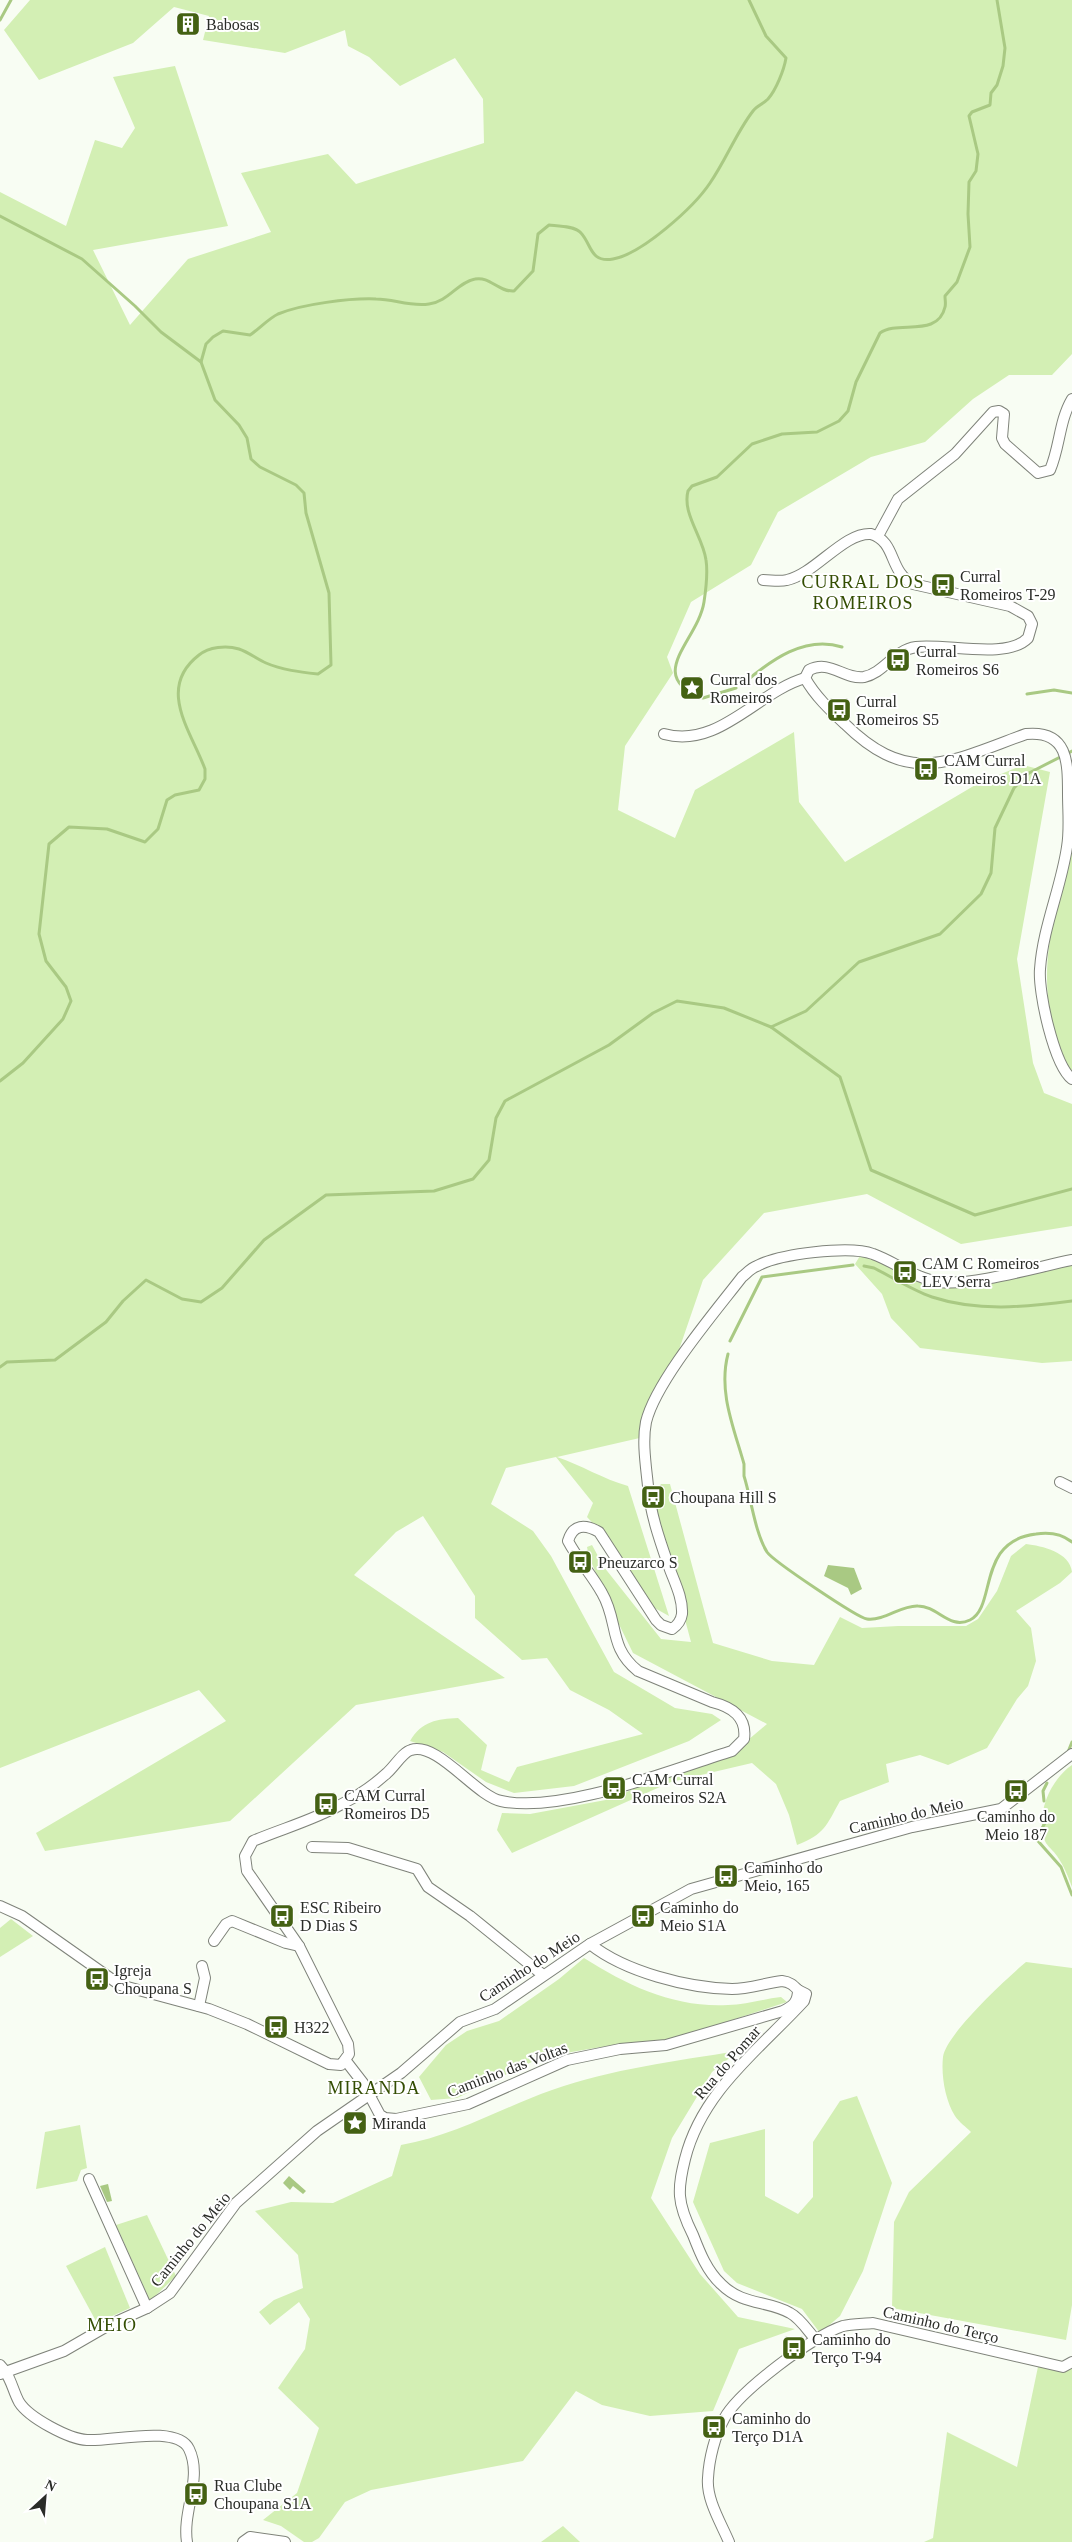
<svg xmlns="http://www.w3.org/2000/svg" width="1072" height="2542" font-family="Georgia,serif">
	<style>
		.green { fill: #d3efb4 }
		.water { fill: #a9c983 }
		.lines { fill: none; stroke-linecap: round; stroke-linejoin: round }
		.stream { stroke: #a9c983; stroke-width: 3 }
		.minor-casing { stroke: #7f837a; stroke-width: 12 }
		.minor { stroke: #fff; stroke-width: 10 }
		.labels { text-anchor: middle; stroke-width: 4; stroke-linejoin: round; paint-order: stroke }
		.poi-label { font-size: 16px; fill: #2a2c28; stroke: #fff; text-anchor: start }
		.street-label { font-size: 16px; fill: #2a2c28; stroke: #fff }
		.neighbourhood-label { font-size: 18px; letter-spacing: 1px; fill: #344e03; stroke: #fff }
	</style>
	<rect width="100%" height="100%" fill="#f8fdf3"/>
	<g class="green">
		<path d="M30 0H1072V354L1052 375H1009L973 399 925 442 871 457 778 512 751 565 691 602 667 657 673 673 625 746 618 810 675 838 695 790 794 732 799 802 845 862 977 784 1023 765 1050 772 1017 959 1033 1063 1044 1093 1072 1104V1226L961 1244 867 1194 764 1213 703 1280 671 1373 644 1437 557 1457C581 1465 603 1479 628 1486L669 1616 651 1606 615 1547 587 1517 593 1503 556 1457 506 1468 491 1504 533 1531 551 1556 614 1672 675 1708 712 1714 721 1720 689 1741 574 1786 514 1793 486 1782 443 1752 410 1741C422 1721 437 1719 458 1718L487 1745 481 1770 509 1782 517 1767 643 1734 609 1710 570 1690 547 1658 522 1660 475 1618V1596L423 1516 396 1532 354 1575 505 1678 356 1705 230 1821 45 1851 36 1833 226 1721 199 1690 0 1768V192L66 226 95 140 122 148 135 128 113 77 175 66 228 226 93 250 130 325 188 259 271 232 241 173 328 154 356 184 484 143 483 99 455 58 400 86 369 57 348 46 345 30 285 53 203 40 209 16 174 7 133 43 39 80 4 30Z"/>
		<path d="M1072 849V1073L1068 1071C1062 1052 1054 1032 1050 1012 1040 957 1057 902 1072 849Z"/>
		<path d="M863 1251 939 1282 1072 1260V1361L1042 1363 920 1348 891 1318 882 1294 855 1264Z"/>
		<path d="M661 1484H670L713 1643 772 1661 814 1665 840 1617 862 1628 898 1626H966L978 1619 997 1591 1011 1556 1026 1544C1042 1546 1070 1552 1072 1572L1060 1583 1016 1611 1031 1628 1036 1661 1028 1686 1017 1699 987 1748 948 1765 920 1755 886 1764 889 1782 840 1801C826 1826 825 1834 797 1845L789 1815 776 1784 752 1763 671 1782 512 1853 497 1830 502 1813 530 1814 611 1799 678 1769 742 1745 767 1724 633 1653 611 1608 589 1557 587 1547 592 1545 604 1567 661 1639 691 1642 652 1496Z"/>
		<path d="M1072 1765V1887C1068 1876 1064 1866 1057 1856 1054 1851 1047 1846 1045 1841 1035 1815 1050 1780 1072 1765Z"/>
		<path d="M11 1919 33 1936 0 1957V1928Z"/>
		<path d="M584 1958C628 1986 675 2008 728 2005 745 2005 763 1999 781 1997L787 2002 665 2042 601 2047 542 2057 457 2098 431 2100 419 2077 446 2045 467 2031 499 2021 559 1979Z"/>
		<path d="M1026 1962 1072 1968V2305L1066 2340 892 2308 894 2222 909 2192 971 2132C966 2127 959 2122 955 2116 945 2100 941 2075 943 2057 946 2034 1008 1977 1026 1962Z"/>
		<path d="M738 2051 712 2072 672 2138 651 2198 700 2274 738 2317 795 2329 739 2349 713 2411 650 2416 602 2405 576 2391 523 2461 371 2490 345 2502 319 2538 312 2542H304L281 2526 263 2520 297 2493 319 2428 278 2388 305 2349 310 2319 299 2302 270 2325 259 2312 274 2300 303 2288 298 2255 255 2211 291 2202 333 2203 392 2176 401 2145C454 2136 501 2108 552 2090 611 2069 676 2061 738 2051Z"/>
		<path d="M857 2096 892 2183 863 2271 840 2316 820 2333 802 2309 737 2283 724 2271 693 2202 710 2143 765 2129V2196L798 2214 813 2197V2142L840 2101Z"/>
		<path d="M80 2125 87 2168 81 2170 77 2181 36 2189 45 2132Z"/>
		<path d="M147 2215 176 2276 150 2301 116 2225Z"/>
		<path d="M105 2247 130 2308 97 2323 66 2266Z"/>
		<path d="M1039 2362H1072V2542H924L933 2538 947 2432 1017 2467Z"/>
		<path d="M563 2526 580 2542H541Z"/>
	</g>
	<g class="water">
		<path d="M828 1565 854 1568 862 1589 851 1595 848 1588 824 1576Z"/>
		<path d="M289 2176 306 2191 303 2194 293 2186 290 2190 283 2183Z"/>
		<path d="M108 2184 112 2201 107 2202 100 2186Z"/>
	</g>
	<g class="lines">
		<g class="stream">
			<path d="M0 20 11 0"/>
			<path d="M0 216 82 259 135 306 161 332 201 362"/>
			<path d="M744 683C771 660 805 635 842 647"/>
			<path d="M736 688 703 698C643 676 698 641 704 602 706 589 708 573 706 560 703 537 682 514 688 491L692 486 717 477 752 444 782 434 817 432 839 421 848 411 856 382 880 333C898 320 938 338 945 307 946 304 945 300 945 296L957 282 970 247 968 214 969 182 976 171 978 154 969 116 972 112 990 105 991 93 997 85 1003 66 1005 48 997 0"/>
			<path d="M1027 694 1054 690 1072 693"/>
			<path d="M771 1027 840 1077 871 1170 975 1215 1072 1189"/>
			<path d="M0 1081 23 1063 63 1019 71 1001 66 987 46 961 39 934 49 844 69 827 107 829 145 842 158 829 167 800 175 795 199 790 205 779V769C191 731 156 688 199 655 209 647 226 645 239 649 248 652 257 659 266 663 282 670 300 672 318 674L331 665 329 593 306 513 304 493 296 485 260 467 251 459 247 438 239 425 215 400 201 362 206 344 213 337 223 331 250 335C259 329 268 319 278 314 302 304 350 298 376 299 394 299 410 307 429 304 448 302 458 282 475 279 490 276 498 292 514 291L533 271 538 234 549 225C558 226 575 226 581 233 592 245 590 263 613 259 642 254 694 207 710 183 726 160 736 133 753 111 757 106 763 104 768 99 776 90 784 70 786 58L766 36 749 0"/>
			<path d="M864 1266 874 1268C892 1277 912 1290 932 1297 978 1312 1025 1307 1072 1301"/>
			<path d="M730 1341 762 1277 853 1265"/>
			<path d="M728 1354C718 1392 734 1428 744 1464V1476C751 1498 755 1533 767 1552 773 1561 858 1618 867 1619 885 1621 901 1605 918 1606 938 1606 949 1630 970 1620 997 1607 976 1541 1036 1534 1049 1532 1062 1534 1072 1542"/>
			<path d="M0 1367 7 1362 55 1360 106 1322 123 1301 146 1280 182 1299 201 1302 222 1288 264 1240 326 1195 434 1191 473 1179 489 1160 496 1118 505 1101 609 1045 653 1013 677 1001 724 1008 771 1027 806 1011 859 962 940 934 981 894 991 873 995 828 1014 788 1029 773 1072 751"/>
			<path d="M1068 1752 1072 1742"/>
			<path d="M1044 1801 1043 1791 1047 1783"/>
			<path d="M1045 1823 1038 1835V1841L1061 1867 1072 1895"/>
		</g>
		<defs>
			<g id="minor">
				<path d="M878 536 898 499 955 454 993 412 999 411 1004 414 1002 438 1005 444 1038 473 1050 470C1060 447 1059 421 1072 399"/>
				<path d="M763 580C771 580 779 582 787 580 815 574 844 532 871 534 897 542 888 571 913 584L1010 606 1028 616 1032 624 1028 638C1007 660 945 643 916 647 894 650 884 673 864 677 844 680 830 659 809 670L805 678"/>
				<path d="M805 678C815 696 830 710 845 724 910 788 951 761 1026 734 1068 730 1068 762 1068 794 1068 811 1070 830 1067 847 1061 888 1043 927 1040 969 1038 992 1054 1065 1072 1079"/>
				<path d="M664 734C719 749 757 692 805 678"/>
				<path d="M1060 1482 1072 1488"/>
				<path d="M312 1847 348 1848 417 1869 428 1887 470 1916 543 1975"/>
				<path d="M0 1906 22 1916 120 1985 209 2009 247 2024 329 2064 341 2065 349 2054 348 2044 299 1946 247 1871 245 1856 253 1841C281 1829 314 1820 340 1805 356 1797 374 1785 387 1773 394 1767 403 1752 411 1750 437 1741 476 1796 501 1801 563 1814 670 1770 732 1751L744 1739C747 1717 732 1707 712 1702L638 1671C608 1647 619 1622 602 1593 592 1575 578 1560 568 1541 573 1524 585 1524 599 1532L656 1620 661 1625 672 1629C678 1625 681 1621 682 1614 683 1598 674 1581 669 1567 660 1541 650 1513 648 1486 646 1466 642 1442 646 1422 656 1381 715 1312 742 1277 747 1273 751 1268 757 1266 779 1254 850 1245 873 1254 895 1262 916 1279 940 1282 973 1286 1037 1267 1072 1260"/>
				<path d="M214 1941 226 1924 232 1921 286 1943 299 1946"/>
				<path d="M798 1990 806 1994 804 2001C759 2050 702 2091 685 2159 682 2171 679 2183 680 2196 681 2210 687 2223 693 2235 700 2253 707 2271 721 2284 743 2306 767 2300 790 2313 800 2318 808 2331 816 2340"/>
				<path d="M199 2006 205 1978 202 1966"/>
				<path d="M346 2061 363 2083 380 2115 385 2118 396 2119 468 2104 567 2060 620 2049 666 2045 783 2011C793 2006 798 2002 798 1990 793 1985 790 1982 782 1981 766 1983 748 1989 732 1989 688 1988 625 1972 590 1944"/>
				<path d="M89 2179 147 2308"/>
				<path d="M0 2365C11 2376 12 2389 19 2402 29 2418 69 2439 87 2440 110 2442 177 2424 189 2449 203 2478 182 2511 187 2542"/>
				<path d="M0 2374 64 2351 109 2325 147 2308 170 2293 236 2203 317 2131 401 2073 460 2022 495 2009 590 1944 691 1889 912 1827 1001 1809 1072 1754"/>
				<path d="M243 2542 250 2537 285 2542"/>
				<path d="M729 2542C721 2523 706 2499 708 2478 709 2459 715 2435 724 2419 738 2392 814 2335 843 2326 852 2324 864 2324 873 2323L1063 2367 1072 2362"/>
			</g>
		</defs>
		<use href="#minor" class="minor-casing"/>
		<use href="#minor" class="minor"/>
	</g>
	<defs>
		<symbol id="building-square" viewBox="-11 -11 22 22"><rect x="-9" y="-9" width="18" height="18" rx="4" fill="#446113" stroke="#fff"/><path d="M-4-6H4V6H1V3H-1V6H-4ZM-2.5-4.3h1.7v1.8h-1.7ZM.8-4.3h1.7v1.8H.8ZM-2.5-1h1.7V.8h-1.7ZM.8-1h1.7V.8H.8Z" fill="#fff"/></symbol>
		<symbol id="bus-square" viewBox="-11 -11 22 22"><rect x="-9" y="-9" width="18" height="18" rx="4" fill="#446113" stroke="#fff"/><path d="M-5-6H5V4H4V6H2V4H-2V6H-4V4H-5ZM-3.5-4V0h7V-4ZM-3.5 1.2v1.5H-2V1.2ZM2 1.2v1.5H3.5V1.2Z" fill="#fff"/></symbol>
		<symbol id="sight-square" viewBox="-11 -11 22 22"><rect x="-9" y="-9" width="18" height="18" rx="4" fill="#446113" stroke="#fff"/><path d="M0-6L1.8-2.2L6-1.7L2.9 1.2L3.7 5.4L0 3.3L-3.7 5.4L-2.9 1.2L-6-1.7L-1.8-2.2Z" fill="#fff"/></symbol>
	</defs>
	<g fill-rule="evenodd">
		<use href="#building-square" x="174" y="10" width="28" height="28"/>
		<use href="#bus-square" x="929" y="571" width="28" height="28"/>
		<use href="#bus-square" x="884" y="646" width="28" height="28"/>
		<use href="#sight-square" x="678" y="674" width="28" height="28"/>
		<use href="#bus-square" x="825" y="696" width="28" height="28"/>
		<use href="#bus-square" x="912" y="755" width="28" height="28"/>
		<use href="#bus-square" x="891" y="1258" width="28" height="28"/>
		<use href="#bus-square" x="639" y="1483" width="28" height="28"/>
		<use href="#bus-square" x="566" y="1548" width="28" height="28"/>
		<use href="#bus-square" x="600" y="1774" width="28" height="28"/>
		<use href="#bus-square" x="1002" y="1777" width="28" height="28"/>
		<use href="#bus-square" x="312" y="1790" width="28" height="28"/>
		<use href="#bus-square" x="712" y="1862" width="28" height="28"/>
		<use href="#bus-square" x="268" y="1902" width="28" height="28"/>
		<use href="#bus-square" x="629" y="1902" width="28" height="28"/>
		<use href="#bus-square" x="83" y="1965" width="28" height="28"/>
		<use href="#bus-square" x="262" y="2013" width="28" height="28"/>
		<use href="#sight-square" x="341" y="2109" width="28" height="28"/>
		<use href="#bus-square" x="780" y="2334" width="28" height="28"/>
		<use href="#bus-square" x="700" y="2413" width="28" height="28"/>
		<use href="#bus-square" x="182" y="2480" width="28" height="28"/>
	</g>
	<g class="labels">
		<g class="poi-label">
			<text x="206" y="30">Babosas</text>
			<text x="960" y="582">Curral<tspan x="960" dy="18">Romeiros T-29</tspan></text>
			<text x="916" y="657">Curral<tspan x="916" dy="18">Romeiros S6</tspan></text>
			<text x="710" y="685">Curral dos<tspan x="710" dy="18">Romeiros</tspan></text>
			<text x="856" y="707">Curral<tspan x="856" dy="18">Romeiros S5</tspan></text>
			<text x="944" y="766">CAM Curral<tspan x="944" dy="18">Romeiros D1A</tspan></text>
			<text x="922" y="1269">CAM C Romeiros<tspan x="922" dy="18">LEV Serra</tspan></text>
			<text x="670" y="1503">Choupana Hill S</text>
			<text x="598" y="1568">Pneuzarco S</text>
			<text x="632" y="1785">CAM Curral<tspan x="632" dy="18">Romeiros S2A</tspan></text>
			<text x="344" y="1801">CAM Curral<tspan x="344" dy="18">Romeiros D5</tspan></text>
			<text x="1016" y="1822" text-anchor="middle">Caminho do<tspan x="1016" dy="18">Meio 187</tspan></text>
			<text x="744" y="1873">Caminho do<tspan x="744" dy="18">Meio, 165</tspan></text>
			<text x="300" y="1913">ESC Ribeiro<tspan x="300" dy="18">D Dias S</tspan></text>
			<text x="660" y="1913">Caminho do<tspan x="660" dy="18">Meio S1A</tspan></text>
			<text x="114" y="1976">Igreja<tspan x="114" dy="18">Choupana S</tspan></text>
			<text x="294" y="2033">H322</text>
			<text x="372" y="2129">Miranda</text>
			<text x="812" y="2345">Caminho do<tspan x="812" dy="18">Terço T-94</tspan></text>
			<text x="732" y="2424">Caminho do<tspan x="732" dy="18">Terço D1A</tspan></text>
			<text x="214" y="2491">Rua Clube<tspan x="214" dy="18">Choupana S1A</tspan></text>
		</g>
		<g class="street-label">
			<text transform="translate(906 1815) rotate(-13)" y="6">Caminho do Meio</text>
			<text transform="translate(529 1966) rotate(-33)" y="6">Caminho do Meio</text>
			<text transform="translate(727 2062) rotate(-49)" y="6">Rua do Pomar</text>
			<text transform="translate(507 2069) rotate(-21)" y="6">Caminho das Voltas</text>
			<text transform="translate(190 2239) rotate(-51)" y="6">Caminho do Meio</text>
			<text transform="translate(941 2324) rotate(13)" y="6">Caminho do Terço</text>
		</g>
		<g class="neighbourhood-label">
			<text x="863" y="588">CURRAL DOS<tspan x="863" dy="21">ROMEIROS</tspan></text>
			<text x="374" y="2094">MIRANDA</text>
			<text x="112" y="2331">MEIO</text>
		</g>
	</g>
	<g transform="translate(45 2497) rotate(26)" stroke="#ffffff" stroke-width="4" paint-order="stroke">
	<path d="M0-4L9 19L0 12L-9 19Z" fill="#2a2c28"/>
	<text y="-8" font-size="14" font-weight="bold" text-anchor="middle" fill="#2a2c28">N</text>
	</g>
</svg>
